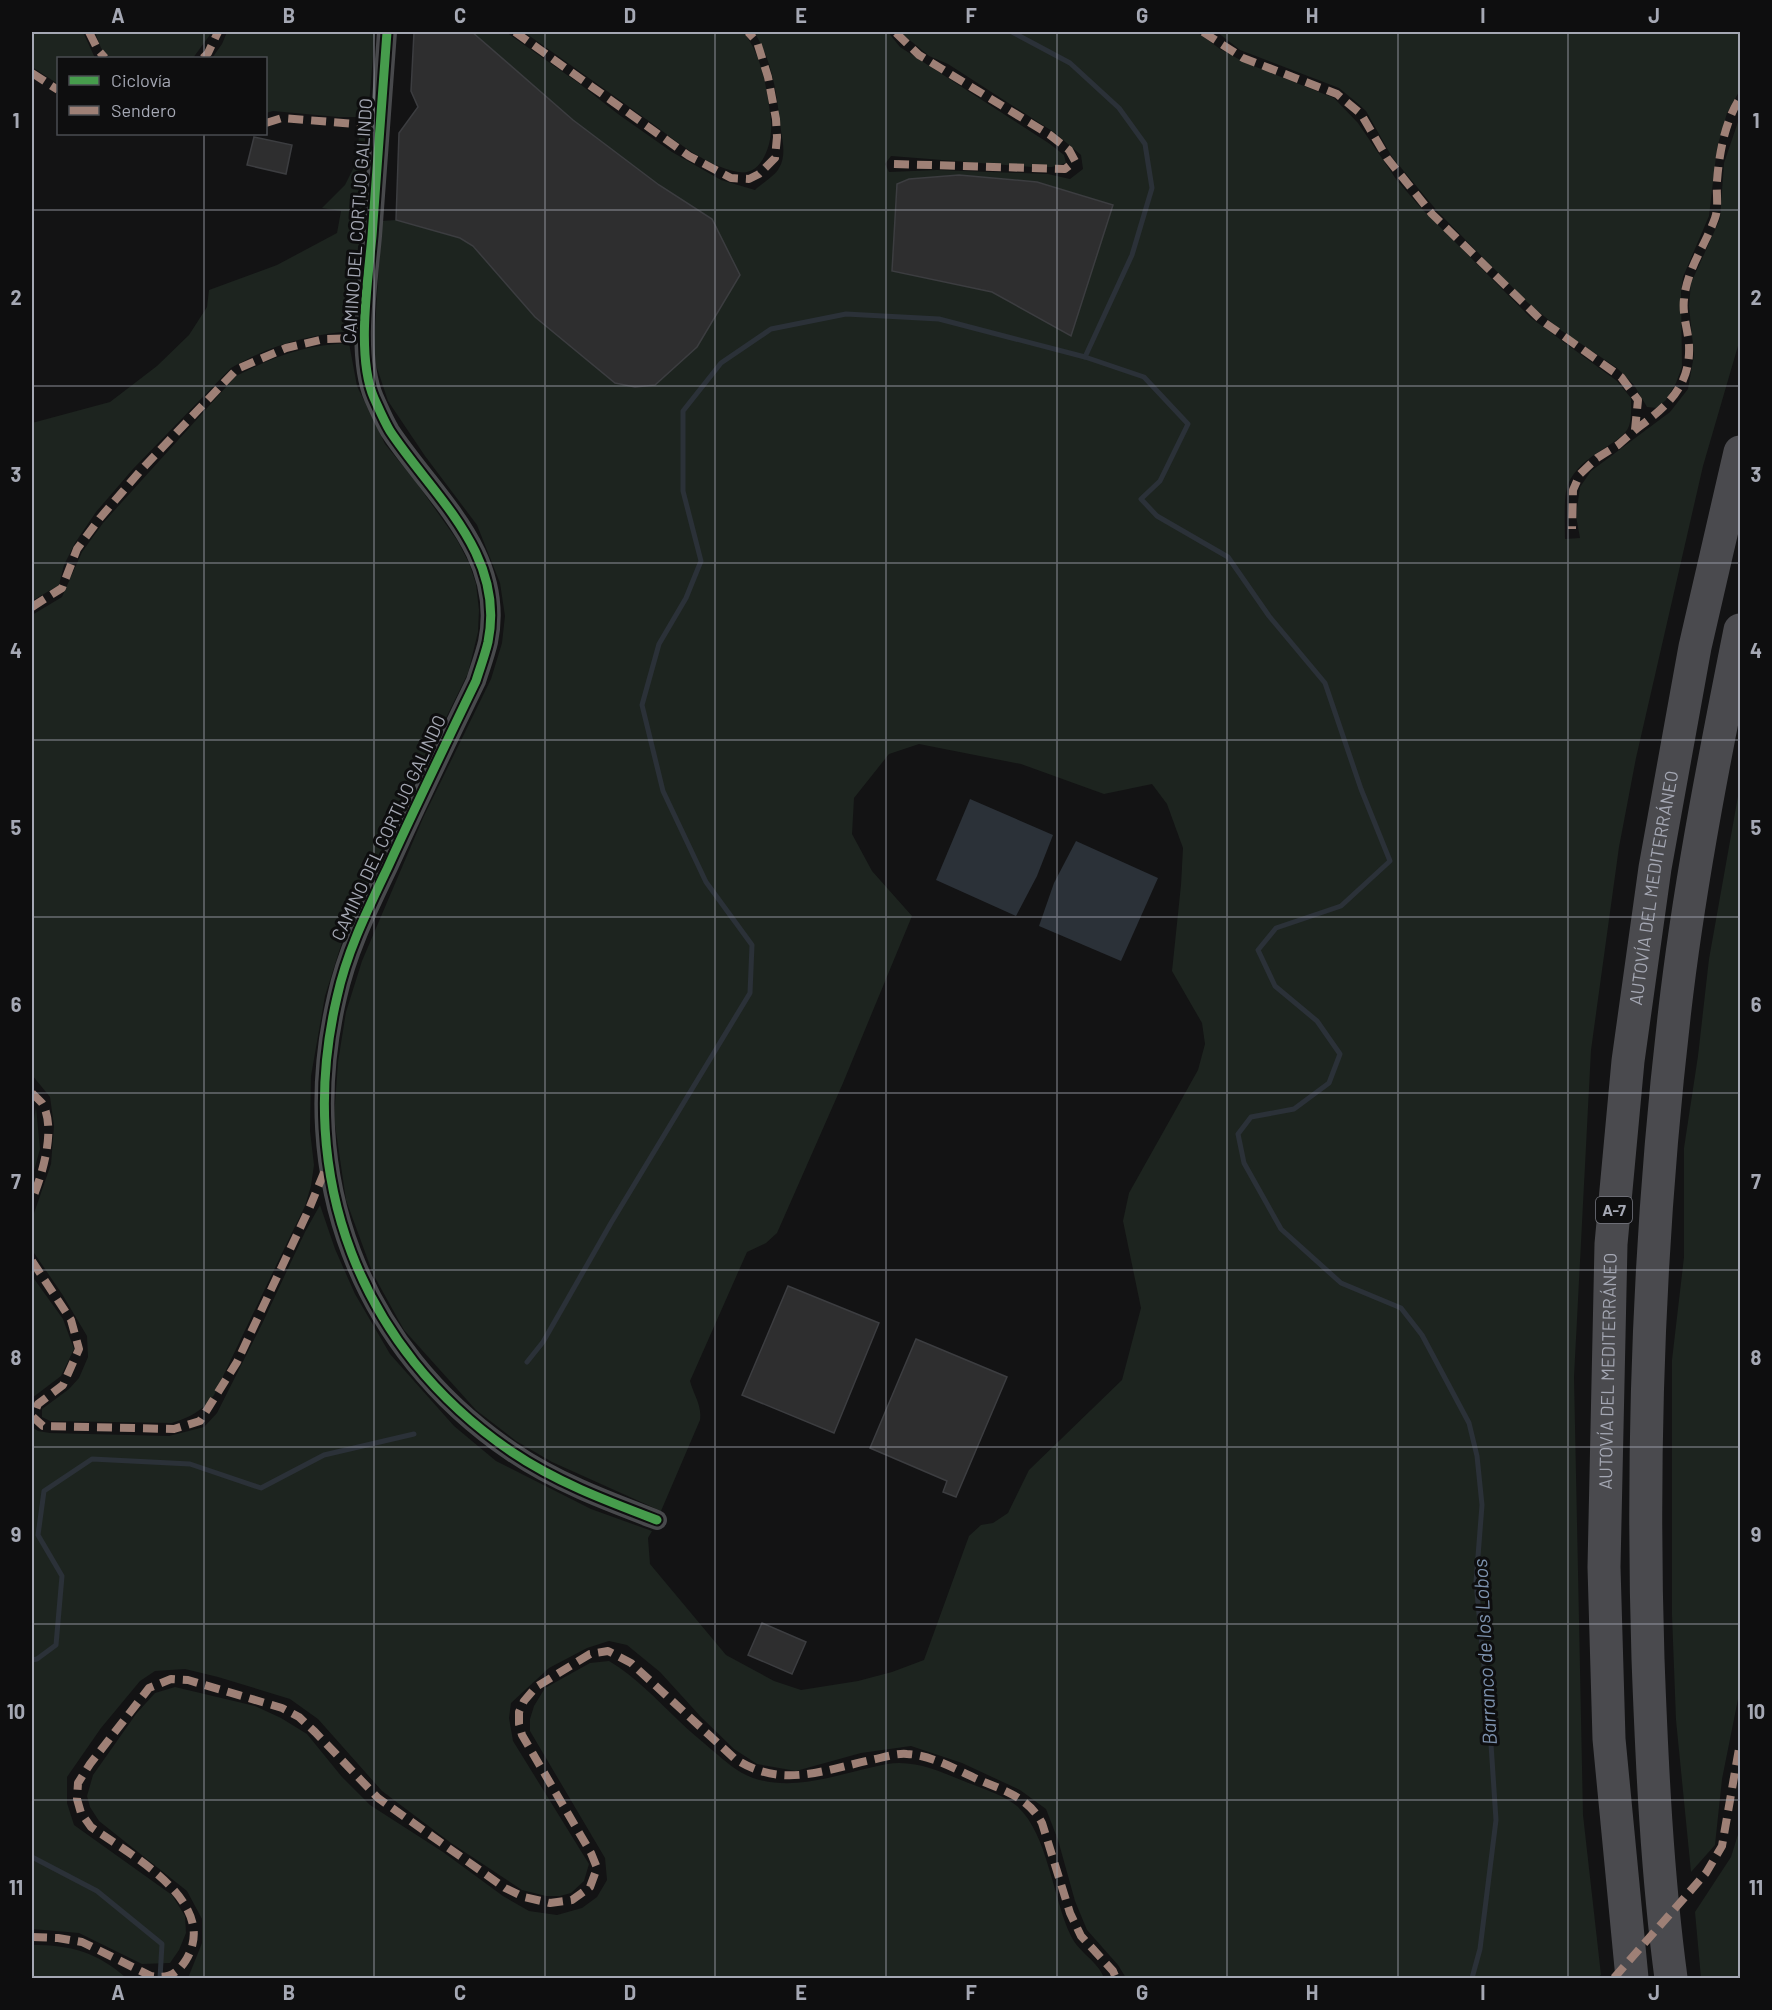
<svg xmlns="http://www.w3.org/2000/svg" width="1772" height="2010" font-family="Barlow,sans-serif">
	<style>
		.green { fill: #1d241f; fill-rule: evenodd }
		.water { fill: #2b3138 }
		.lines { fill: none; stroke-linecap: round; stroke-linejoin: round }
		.stream { stroke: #2b3138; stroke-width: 5 }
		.building { fill: #2e2e2f; stroke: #3c3d40; stroke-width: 1.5 }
		.street { stroke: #48494c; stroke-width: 20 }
		.highway { stroke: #4a4a4e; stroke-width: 33 }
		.quiet { stroke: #9e8076; stroke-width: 8; stroke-dasharray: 15 8; stroke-linecap: butt }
		.cycleway-casing { stroke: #0e0e0f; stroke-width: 13 }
		.cycleway { stroke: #469c4c; stroke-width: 9 }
		.grid { fill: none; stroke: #a5a8b4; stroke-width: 1.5; stroke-opacity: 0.55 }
		.labels { text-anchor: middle; stroke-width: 6; stroke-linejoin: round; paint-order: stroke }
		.shield { fill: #0e0e0f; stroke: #787a82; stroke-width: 1.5 }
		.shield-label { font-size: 16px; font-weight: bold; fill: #a5a8b4 }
		.street-label { font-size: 18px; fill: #a5a8b4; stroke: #0e0e0f }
		.water-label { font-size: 20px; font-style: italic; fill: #7d92ae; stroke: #0e0e0f }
		.neatline { fill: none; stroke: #a5a8b4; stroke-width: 2 }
		.grid-label { font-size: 20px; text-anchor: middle; font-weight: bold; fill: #a5a8b4 }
	</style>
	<rect width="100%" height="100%" fill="#131314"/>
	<g class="green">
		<path d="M32 32H83L95 58H58V84L32 67Z"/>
		<path d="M95 32H212L193 58H110L101 48Z"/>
		<path d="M227 32H375L368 117H338L273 111 266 113V58H212L222 44Z"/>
		<path d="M472 32H506L580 84 618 114 672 152 721 180 755 190C762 183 775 176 779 168 786 157 783 142 781 131 777 96 773 61 754 32H888L900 47 1050 144 1064 155 1066 163 1052 167H1032L891 156 885 164 889 172 937 170 1048 174 1070 179 1083 169 1081 155 1055 133 948 64 929 56 900 32H1197L1220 49 1246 63 1334 98 1358 123 1396 179 1421 208 1531 318 1617 381 1631 398C1631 406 1632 417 1629 426 1622 446 1573 455 1566 492 1564 502 1565 527 1565 539L1580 538 1576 516 1580 487 1591 471 1670 412 1688 389 1694 355 1689 306 1691 283 1720 219 1724 163 1740 116V339L1703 466 1636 758 1619 847 1591 1050 1574 1377 1583 1815 1601 1975 1597 1978H1126L1118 1965 1087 1930 1075 1901 1058 1840 1046 1809 1020 1790 962 1763 911 1746 861 1753 796 1771 757 1764 734 1749 701 1717 660 1672 627 1645 609 1641 587 1648 549 1668 511 1703 509 1718 513 1741 589 1864 584 1881 571 1893 560 1896H546L522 1890 451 1843 382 1791 318 1719 290 1699 218 1677 185 1669 155 1671 140 1681 101 1728 67 1777V1803L74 1825 172 1895 185 1916 186 1933 179 1950 170 1963 142 1964 79 1933 32 1929V1427L38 1431 50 1433 169 1436 204 1427 217 1413 262 1324 305 1232 320 1205 335 1249 355 1294 390 1354 454 1426 496 1461 591 1509 652 1531 648 1538 650 1564 726 1655 774 1681 801 1690 858 1681 892 1672 924 1660 969 1536 981 1525 993 1523 1008 1513 1029 1470 1122 1380 1141 1308 1123 1221 1129 1193 1198 1070 1205 1044 1202 1023 1172 971 1181 885 1183 848 1167 804 1152 784 1104 794 1021 764 919 744 889 754 854 798 852 834 872 871 912 916 843 1083 777 1233 766 1243 747 1252 690 1381C694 1396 702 1405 700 1420L661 1511 552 1462 516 1441 476 1410 404 1330 373 1274 346 1200 334 1118 338 1062 346 1012 362 961 423 818 491 679 502 643 505 616 500 583 477 525 425 456 388 401 373 356 382 221 396 220 460 238 473 246 535 317 615 383 635 387 655 385 740 275 712 219 659 185 573 120ZM959 175 1037 182 1113 205 1071 335 992 292 892 271 898 184 909 179Z"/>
		<path d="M524 32H743C762 54 768 93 771 122 773 141 763 177 738 172 702 165 672 137 643 117 604 89 564 60 524 32Z"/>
		<path d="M1217 32H1740V90L1727 113 1717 148 1709 216 1683 277 1681 292 1682 367 1676 383 1666 400 1657 408 1647 407 1634 385 1617 368 1562 331 1527 302 1438 212 1392 157 1366 111 1356 102 1339 88 1240 50Z"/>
		<path d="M359 135 365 136V174L352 331C310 334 268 346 231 368L133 469 96 512 75 543 64 565 59 585 32 601V423L110 402 157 366 189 335 207 307 209 290 277 265 337 233 341 211 322 208 345 185 357 161Z"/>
		<path d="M349 343 357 386 385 444 416 482 457 540 469 563 476 584 479 610 478 632 468 673 403 806 342 942 325 996 311 1076 310 1131 314 1165 311 1186 305 1206 286 1245 214 1395C202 1411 191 1417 172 1423L50 1421 42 1417V1409L69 1389 79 1378 88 1357 87 1336 62 1294 32 1250V1219L51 1164 54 1126 50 1097 32 1075V872L34 870 32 867V615L62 597 82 552 103 523 236 376C275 356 305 345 349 343Z"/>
		<path d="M1740 785V1689L1722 1779 1715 1845 1691 1872 1676 1720 1672 1615V1360L1684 1257V1148L1698 1056 1709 959Z"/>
		<path d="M36 1107 40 1149 32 1178V1130Z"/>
		<path d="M32 1276 63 1319 74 1349 61 1376 32 1398Z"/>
		<path d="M609 1661C636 1677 656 1699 678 1720 689 1731 701 1740 712 1750 725 1761 737 1772 753 1778 797 1793 843 1772 887 1764 914 1760 936 1770 961 1780 978 1787 1005 1795 1018 1807 1048 1835 1053 1899 1071 1936 1079 1953 1098 1961 1104 1978H188L202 1943V1919L187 1891 99 1821 90 1807 87 1796 93 1775 136 1714 155 1693 175 1687 255 1706 281 1718 307 1734 342 1777 370 1805 443 1852 503 1896 529 1911 557 1915 582 1908 597 1897 607 1880 605 1858 530 1731V1719L534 1706 545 1688 590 1663Z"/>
		<path d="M1740 1828V1978H1701L1695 1912 1731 1857Z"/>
		<path d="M32 1945C71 1945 97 1952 126 1978H32Z"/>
	</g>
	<g class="water">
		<path d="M970 799 1053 835 1037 876 1016 916 936 880Z"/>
		<path d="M1076 841 1158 878 1121 961 1039 926 1054 883Z"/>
	</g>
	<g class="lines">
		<g class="stream">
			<path d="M1012 32 1070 63 1119 108 1145 144 1152 188 1132 255 1085 357 1144 377 1188 424 1160 481 1141 499 1157 516 1228 557 1269 616 1325 683 1361 789 1390 861 1341 906 1276 928 1258 950 1275 986 1317 1021 1340 1054 1329 1083 1294 1109 1251 1117 1238 1134 1244 1163 1281 1229 1341 1283 1401 1308 1422 1335 1469 1423 1477 1456 1482 1505 1476 1582 1490 1729 1496 1820 1480 1949 1472 1978"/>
			<path d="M527 1362 543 1342 611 1223 750 993 752 945 706 882 663 791 642 705 659 644 686 598 701 561 683 491V411L721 363 771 329 846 314 939 319 1085 357"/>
			<path d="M32 1660 37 1659 56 1645 62 1576 38 1535 44 1491 92 1459 190 1464 261 1488 324 1455 414 1434"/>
			<path d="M32 1857 97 1891 162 1944 160 1978"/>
		</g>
	</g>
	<g class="building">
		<path d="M414 32H472L573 120 659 185 712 219 740 275 697 347 655 385 635 387 615 383 535 317 473 246 460 238 396 220 399 133 418 107 411 91Z"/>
		<path d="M254 137 292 145 286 174 247 165Z"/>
		<path d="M959 175 1037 182 1113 205 1071 336 992 292 892 271 897 184 909 179Z"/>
		<path d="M788 1286 879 1323 834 1433 742 1395Z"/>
		<path d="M916 1339 1007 1377 956 1497 943 1492 947 1481 870 1448Z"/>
		<path d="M762 1623 806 1642 792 1674 748 1655Z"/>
	</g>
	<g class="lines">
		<path class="street" d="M387 32C382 100 377 168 372 236 368 281 356 356 374 398 379 409 384 421 390 431 433 496 506 554 488 642 485 655 480 668 476 681 446 743 416 805 388 867 368 909 347 951 337 997 295 1176 359 1348 512 1452 556 1482 607 1501 657 1520"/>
		<g class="highway">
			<path id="s1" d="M1632 1978 1609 1739 1604 1567 1611 1244 1628 1061 1655 868 1695 647 1740 452"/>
			<path d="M1671 1978C1657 1873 1652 1766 1648 1659 1641 1436 1650 1214 1677 992 1692 871 1716 750 1740 630"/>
		</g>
		<g class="quiet">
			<path d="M89 32 98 50 105 58"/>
			<path d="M515 32 689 156 731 178 749 179 759 174 775 158 777 137 776 119 768 77 757 42 748 32"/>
			<path d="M1203 32 1243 58 1337 94 1361 114 1387 158 1432 214 1541 320 1621 377 1638 400 1635 430 1618 445 1597 458 1580 474 1573 490 1572 529"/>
			<path d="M203 58 208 53 218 32"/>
			<path d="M32 73 58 90"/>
			<path d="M266 123 282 118 380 126"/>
			<path d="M894 164 1065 169 1075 161 1069 150 1050 135 919 55 895 32"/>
			<path d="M1635 430C1666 407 1691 387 1689 345 1688 330 1682 314 1684 299 1687 269 1705 246 1715 218 1719 207 1716 193 1717 181 1719 154 1725 121 1740 98"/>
			<path d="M32 607 62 588 77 549 100 518 141 470 237 369 286 348 324 339 366 338"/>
			<path d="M32 1093C35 1096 39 1100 42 1103 57 1128 42 1175 32 1200"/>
			<path d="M32 1261 71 1320 79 1349 63 1385 38 1404 33 1417 43 1426 174 1429 200 1421 237 1362 309 1209 328 1163"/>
			<path d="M32 1937 58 1938 82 1942 151 1976C168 1979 177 1974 186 1960 221 1902 129 1854 91 1827L81 1813 77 1799 78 1783 90 1764 149 1688 171 1679 188 1680 282 1708 299 1717 315 1732 378 1798 505 1888 524 1897 550 1903 572 1900 590 1887 597 1868 591 1853 522 1735 519 1724V1712L524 1701 536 1687 590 1654 608 1651 631 1663 734 1758C780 1789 821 1771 871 1760 882 1758 895 1753 907 1754 933 1755 960 1772 984 1782 1007 1791 1030 1800 1042 1823L1070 1913 1081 1936 1113 1971 1116 1978"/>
			<path d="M1614 1978 1706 1873 1722 1846 1740 1743"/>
		</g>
		<defs>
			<path id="cycleway" d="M387 32C382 100 377 168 372 236 368 281 356 356 374 398 379 409 384 421 390 431 433 496 506 554 488 642 485 655 480 668 476 681 446 743 416 805 388 867 368 909 347 951 337 997 295 1176 359 1348 512 1452 556 1482 607 1501 657 1520"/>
		</defs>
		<use href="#cycleway" class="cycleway-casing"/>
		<use href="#cycleway" class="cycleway"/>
	</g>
	<path class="grid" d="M204 32V58M374 32V1978M545 32V1978M715 32V1978M886 32V1978M1057 32V1978M1227 32V1978M1398 32V1978M1568 32V1978M204 134V1978M32 210H1740M32 386H1740M32 563H1740M32 740H1740M32 917H1740M32 1093H1740M32 1270H1740M32 1447H1740M32 1624H1740M32 1800H1740"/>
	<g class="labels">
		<rect class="shield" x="1596" y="1197" width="36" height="26" rx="4.5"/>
		<g class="shield-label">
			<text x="1614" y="1216">A-7</text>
		</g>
		<g class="street-label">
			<text transform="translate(358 221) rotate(-86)" y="6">CAMINO DEL CORTIJO GALINDO</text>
			<text transform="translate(389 828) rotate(-65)" y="6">CAMINO DEL CORTIJO GALINDO</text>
			<text dy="6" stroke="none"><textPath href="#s1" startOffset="1094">AUTOVÍA DEL MEDITERRÁNEO</textPath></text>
			<text dy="6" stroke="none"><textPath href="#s1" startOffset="608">AUTOVÍA DEL MEDITERRÁNEO</textPath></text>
		</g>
		<g class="water-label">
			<text transform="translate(1485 1652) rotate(-93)" y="7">Barranco de los Lobos</text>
		</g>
	</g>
	<rect width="1772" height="2010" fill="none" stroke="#0e0e0f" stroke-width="66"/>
	<rect x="57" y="57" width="210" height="78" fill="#0e0e0f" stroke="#4a4c51" stroke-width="1.5"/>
	<rect x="69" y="76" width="30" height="9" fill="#469c4c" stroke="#4a4c51" stroke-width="1.5"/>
	<text x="111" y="87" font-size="18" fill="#a5a8b4">Ciclovía</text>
	<rect x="69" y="106" width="30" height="9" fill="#9e8076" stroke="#4a4c51" stroke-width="1.5"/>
	<text x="111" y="117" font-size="18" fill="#a5a8b4">Sendero</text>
	<rect x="33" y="33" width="1706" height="1944" class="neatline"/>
	<g class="grid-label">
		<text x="118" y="23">A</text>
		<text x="289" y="23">B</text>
		<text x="460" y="23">C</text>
		<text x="630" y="23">D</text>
		<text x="801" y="23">E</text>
		<text x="971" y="23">F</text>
		<text x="1142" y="23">G</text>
		<text x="1312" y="23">H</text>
		<text x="1483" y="23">I</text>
		<text x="1654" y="23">J</text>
		<text x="16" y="128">1</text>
		<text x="1756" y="128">1</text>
		<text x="16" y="305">2</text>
		<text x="1756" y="305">2</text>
		<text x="16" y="482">3</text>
		<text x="1756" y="482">3</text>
		<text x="16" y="658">4</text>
		<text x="1756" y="658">4</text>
		<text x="16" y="835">5</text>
		<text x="1756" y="835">5</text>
		<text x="16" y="1012">6</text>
		<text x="1756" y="1012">6</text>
		<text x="16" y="1189">7</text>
		<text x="1756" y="1189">7</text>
		<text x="16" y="1365">8</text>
		<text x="1756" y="1365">8</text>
		<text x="16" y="1542">9</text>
		<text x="1756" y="1542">9</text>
		<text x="16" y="1719">10</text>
		<text x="1756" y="1719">10</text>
		<text x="16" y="1895">11</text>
		<text x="1756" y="1895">11</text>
		<text x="118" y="2000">A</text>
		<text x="289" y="2000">B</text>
		<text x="460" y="2000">C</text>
		<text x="630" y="2000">D</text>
		<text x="801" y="2000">E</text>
		<text x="971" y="2000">F</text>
		<text x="1142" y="2000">G</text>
		<text x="1312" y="2000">H</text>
		<text x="1483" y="2000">I</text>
		<text x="1654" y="2000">J</text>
	</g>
</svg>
